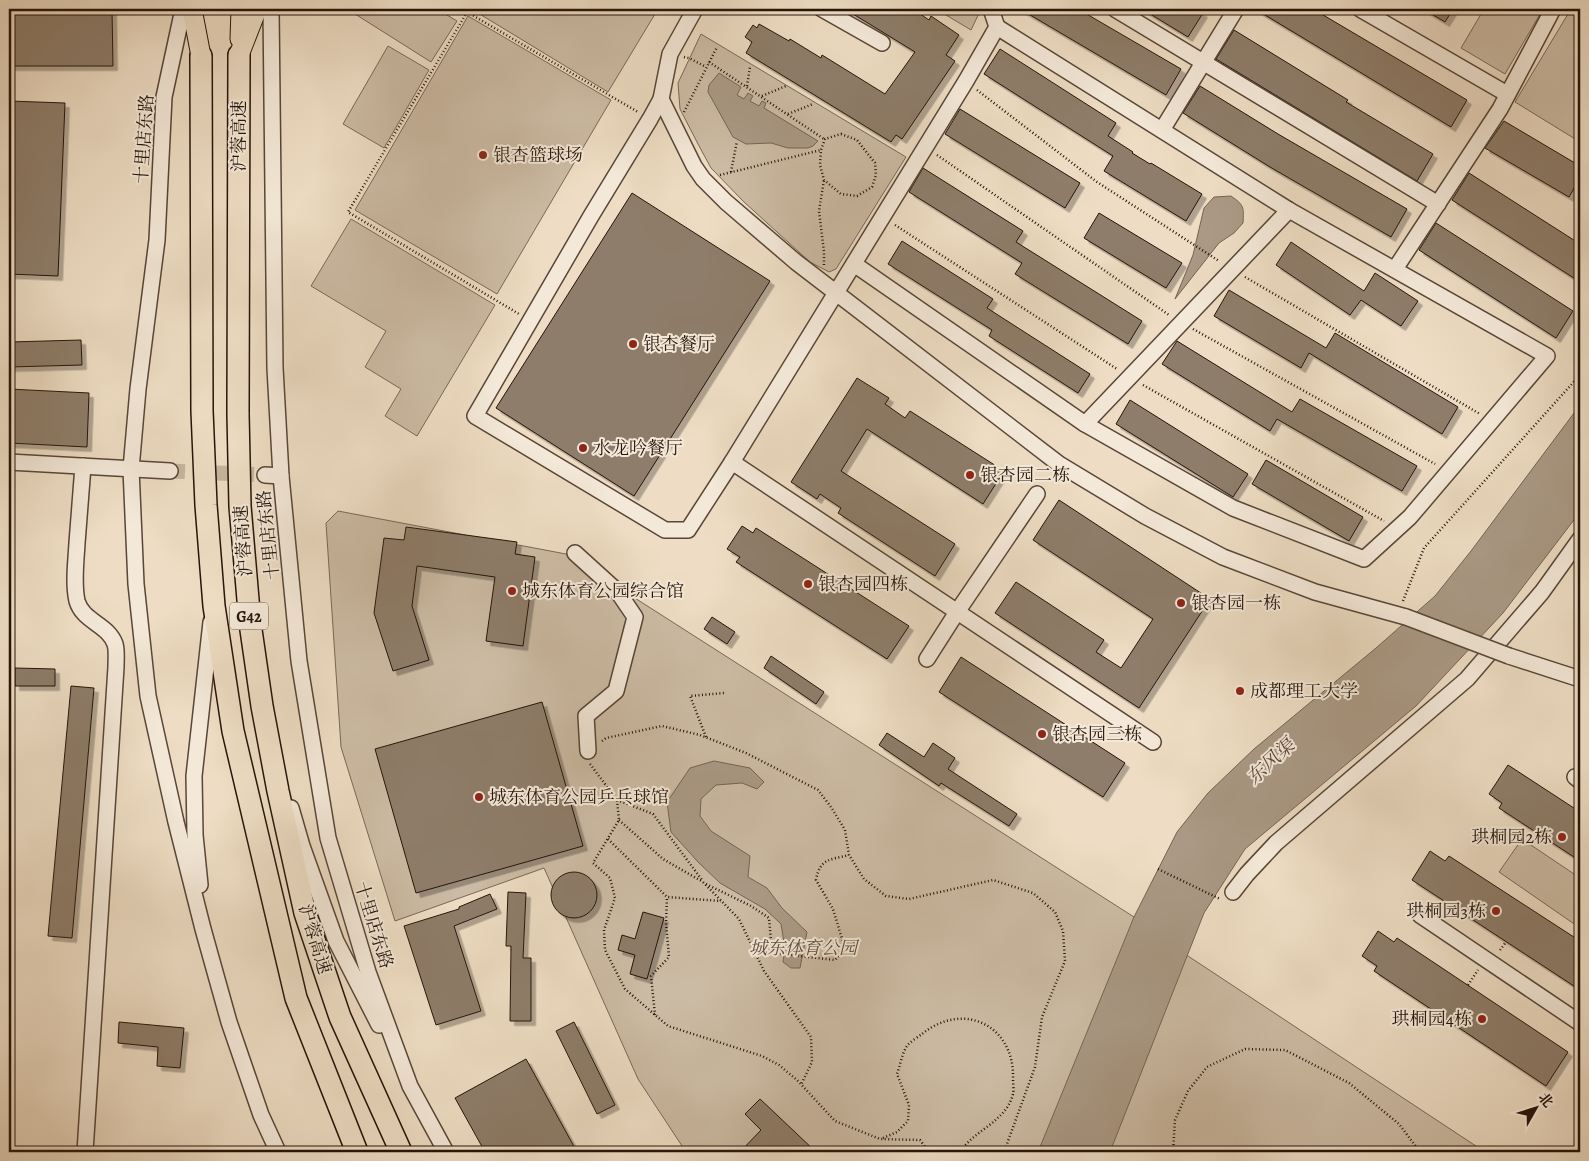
<svg xmlns="http://www.w3.org/2000/svg" width="1589" height="1161" font-family="Alegreya,'Noto Serif SC',serif">
	<style>
		.green { fill: #ccbba4; stroke: #796857 }
		.water { fill: #aa9985; stroke: #756454 }
		.building { fill: #8e7d6b; stroke: #26140a; filter: url(#shadow) }
		.lines { fill: none; stroke-linecap: round; stroke-linejoin: round }
		.minor-tunnel { stroke: #c6b59f; stroke-width: 15; stroke-dasharray: 15 8; stroke-linecap: butt }
		.minor-casing { stroke: #584638; stroke-width: 18 }
		.major-casing { stroke: #26140a; stroke-width: 21 }
		.highway-casing { stroke: #26140a; stroke-width: 24 }
		.path { stroke: #26140a; stroke-width: 2.5; stroke-dasharray: 1 2.5; stroke-linecap: butt }
		.minor { stroke: #f4e9d9; stroke-width: 15 }
		.major { stroke: #eeddc4; stroke-width: 19 }
		.highway { stroke: #eeddc4; stroke-width: 21 }
		.minor-bridge-casing { stroke: #584638; stroke-width: 18; stroke-linecap: butt }
		.minor-bridge { stroke: #f4e9d9; stroke-width: 15 }
		.poi-dot { fill: #8f2418; stroke: #f4e9d9; stroke-width: 2 }
		.labels { text-anchor: middle; stroke-width: 4; stroke-linejoin: round; paint-order: stroke }
		.shield { fill: #f4e9d9; stroke: #645448; stroke-width: 1 }
		.shield-label { font-size: 16px; font-weight: bold; fill: #26140a }
		.street-label { font-size: 18px; fill: #26140a; stroke: #f4e9d9 }
		.poi-label { font-size: 18px; fill: #26140a; stroke: #f4e9d9; text-anchor: start }
		.park-label { font-size: 18px; font-style: italic; fill: #604e40; stroke: #f4e9d9 }
		.water-label { font-size: 19px; font-style: italic; fill: #5b493b; stroke: #f4e9d9 }
	</style>
	<defs>
		<filter id="shadow"><feDropShadow dx="4.5" dy="4.5" stdDeviation="0" flood-color="#0004"/></filter>
	</defs>
	<rect width="100%" height="100%" fill="#eeddc4"/>
	<filter id="stains"><feTurbulence type="fractalNoise" baseFrequency=".004" numOctaves="4"/><feColorMatrix values="0 0 0 0 .2 0 0 0 0 .09 0 0 0 0 .02 0 0 0 .5 -.17"/></filter>
	<radialGradient id="worn" r=".72"><stop offset=".6" stop-color="#630" stop-opacity="0"/><stop offset="1" stop-color="#630" stop-opacity=".3"/></radialGradient>
	<g class="green">
		<path d="M359 9H437L457 21 431 62 355 14Z"/>
		<path d="M480 9H658L608 92 478 13Z"/>
		<path d="M936 9H981L971 30Z"/>
		<path d="M1484 9H1543L1505 74 1461 48Z"/>
		<path d="M1571 9H1580V142L1515 102Z"/>
		<path d="M468 16 611 100 497 294 355 210Z"/>
		<path d="M701 34 906 157 836 269 829 272 810 262 744 202 711 168 698 144 680 109 678 83Z"/>
		<path d="M388 46 429 70 384 148 343 124Z"/>
		<path d="M351 219 495 305 417 436 385 416 401 389 365 367 386 331 311 286Z"/>
		<path d="M338 511 566 554 1134 917 1188 956 1485 1152H686L638 1079 544 868 395 921 341 747 326 523Z"/>
		<path d="M1522 839 1580 878V928L1499 872Z"/>
	</g>
	<g class="water">
		<path d="M719 73 741 87 737 95 744 99 748 93 753 96 750 101 759 106 762 101 766 103 764 108 818 141 813 146 808 148H788L771 143 746 144 733 137 708 92 709 85Z"/>
		<path d="M1231 196C1244 205 1244 207 1243 223L1234 233 1219 243 1175 299 1193 255 1204 208 1214 197Z"/>
		<path d="M1580 405V512L1503 613 1416 706 1245 849 1204 913 1110 1152H1038L1134 917 1177 832 1208 793 1254 749 1376 648 1435 596 1471 551Z"/>
		<path d="M714 761 750 768 764 782 757 789 742 783 716 785 701 799 700 816 711 831 750 856 748 877 767 888 782 908 807 932 800 968H791L783 962 785 948 781 924 765 909 720 883 698 862 671 832 667 802 690 768Z"/>
	</g>
	<g class="building">
		<path d="M845 9H913L929 20 931 16 959 35 946 55 955 61 902 139 896 135 891 142 746 53 752 42 745 37 753 25 757 28 759 24 789 41 790 39 821 58 822 55 885 94 915 52Z"/>
		<path d="M1020 9H1078L1181 69 1166 95Z"/>
		<path d="M1142 9H1196L1203 13 1188 37Z"/>
		<path d="M1255 9H1313L1467 100 1451 127Z"/>
		<path d="M1423 9H1453L1445 22Z"/>
		<path d="M9 10H112L113 66H9Z"/>
		<path d="M1234 30 1348 100 1346 102 1433 154 1417 181 1216 59Z"/>
		<path d="M1000 49 1116 123 1108 136 1133 152 1132 153 1150 164 1151 163 1202 194 1186 221 1104 171 1113 156 984 74Z"/>
		<path d="M1200 86 1278 134 1407 209 1391 237 1270 167 1183 113Z"/>
		<path d="M9 101 65 103 58 276 9 274Z"/>
		<path d="M960 109 1080 183 1065 208 945 134Z"/>
		<path d="M1504 121 1580 166V178L1569 197 1485 148Z"/>
		<path d="M923 168 1023 231 1016 242 1142 321 1128 344 1015 274 1022 263 909 192Z"/>
		<path d="M1469 173 1580 244V282L1452 200Z"/>
		<path d="M632 193 770 281 634 496 496 408Z"/>
		<path d="M1099 213 1182 263 1166 288 1084 238Z"/>
		<path d="M1436 223 1573 311 1556 338 1419 250Z"/>
		<path d="M902 241 993 299 987 308 1090 374 1078 393 989 336 992 330 888 264Z"/>
		<path d="M1291 242 1364 291 1375 273 1418 301 1401 326 1361 300 1350 315 1276 265Z"/>
		<path d="M1229 290 1326 348 1335 333 1458 407 1442 434 1309 353 1301 368 1214 316Z"/>
		<path d="M81 340 82 365 9 367V342Z"/>
		<path d="M1177 341 1292 412 1300 399 1417 466 1402 491 1277 419 1270 431 1162 364Z"/>
		<path d="M857 378 889 398 885 404 905 418 910 411 1004 471 983 504 867 429 841 471 955 544 935 576 838 513 841 508 820 494 817 499 791 482Z"/>
		<path d="M9 389 89 393 87 447 9 443Z"/>
		<path d="M1130 400 1248 474 1233 497 1116 424Z"/>
		<path d="M1266 460 1363 517 1349 541 1252 484Z"/>
		<path d="M1059 500 1210 599 1139 708 995 613 1016 582 1104 640 1096 652 1121 668 1153 619 1033 540Z"/>
		<path d="M742 526 753 533 756 528 909 626 887 659 736 562 740 557 727 549Z"/>
		<path d="M406 527 517 542 515 554 535 557 523 646 486 641 495 577 417 566 412 606 429 660 393 671 374 613 384 538 404 540Z"/>
		<path d="M712 617 735 632 727 644 704 629Z"/>
		<path d="M771 656 824 692 816 704 764 668Z"/>
		<path d="M961 657 1125 763 1103 797 939 692Z"/>
		<path d="M15 668 55 669V686H15Z"/>
		<path d="M71 686 94 688 72 938 48 936Z"/>
		<path d="M542 702 583 846 416 893 375 749Z"/>
		<path d="M887 733 924 757 933 743 955 758 948 769 1017 814 1009 826 941 783 939 786 879 745Z"/>
		<path d="M1508 765 1580 812V861L1499 808 1502 803 1489 794Z"/>
		<path d="M1430 851 1445 861 1449 856 1580 941V990L1412 880Z"/>
		<circle cx="574" cy="895" r="23"/>
		<path d="M508 892 526 893 523 958H531V1021H510L511 946H506Z"/>
		<path d="M490 894 497 909 454 926 481 1011 436 1025 404 926 459 909V907Z"/>
		<path d="M643 912 664 918 647 979 630 974 635 955 618 950 622 935 635 939Z"/>
		<path d="M1378 931 1394 942 1397 938 1568 1052 1546 1086 1374 971 1377 966 1362 956Z"/>
		<path d="M119 1022 184 1028 180 1068 157 1066 158 1047 118 1043Z"/>
		<path d="M574 1022 615 1105 597 1114 556 1031Z"/>
		<path d="M526 1059 577 1152H485L455 1098Z"/>
		<path d="M760 1099 816 1152H778L773 1147 768 1152H740L761 1130 745 1114Z"/>
	</g>
	<g class="lines">
		<path class="minor-tunnel" d="M170 471 265 475"/>
		<defs>
			<g id="minor">
				<path d="M183 9 164 97 157 240 138 389 131 469 136 584 148 696 176 822 203 929 229 1022 261 1115 278 1152"/>
				<path d="M271 9 275 368 281 476 299 661 328 838 368 972 410 1086 446 1152"/>
				<path d="M695 9 670 54 661 99 694 166 703 179 726 202 796 262 1059 464 1145 516 1223 557 1315 592 1406 617"/>
				<path d="M822 9 882 43"/>
				<path d="M1115 9 1438 204"/>
				<path d="M1360 9 1507 94"/>
				<path d="M661 99 650 119 591 216 475 416 665 530H688L732 462 966 81 997 27 991 9"/>
				<path d="M1162 130 1236 9"/>
				<path d="M854 264 1085 424 1233 508 1364 559 1410 517 1547 356 1289 210 997 27"/>
				<path d="M1395 269 1500 109 1553 9"/>
				<path d="M1085 424 1289 210"/>
				<path d="M9 462 170 471"/>
				<path d="M732 462 1153 742"/>
				<path d="M83 466C81 492 79 518 77 543 76 562 73 583 77 601 83 622 108 624 115 644 117 650 116 660 116 667L85 1152"/>
				<path d="M265 475 281 476"/>
				<path d="M575 553 618 592 635 617 616 691 586 716 588 751"/>
				<path d="M1509 656 1580 679"/>
				<path d="M927 659 957 612 1037 494"/>
				<path d="M1575 777 1580 781"/>
				<path d="M291 808 302 846 336 941 379 1025"/>
				<path d="M200 885 195 835 194 776 211 622"/>
				<path d="M1233 892 1247 874 1276 843 1467 679 1542 592 1580 539"/>
				<path d="M1420 915 1580 1023"/>
			</g>
			<g id="major">
				<path d="M192 9 201 56"/>
				<path d="M240 39 241 9"/>
				<path d="M239 55 257 9"/>
			</g>
			<g id="highway">
				<path d="M239 55 238 414 240 506 250 623 262 706 278 791 305 913 340 1017 401 1152"/>
				<path d="M201 56 202 411 206 505 214 606 233 731 296 998 357 1152"/>
			</g>
		</defs>
		<use href="#minor" class="minor-casing"/>
		<use href="#major" class="major-casing"/>
		<use href="#highway" class="highway-casing"/>
		<g class="path">
			<path d="M469 9 348 212 519 314"/>
			<path d="M467 12 638 112"/>
			<path d="M684 57 689 58 706 67"/>
			<path d="M709 62 824 139"/>
			<path d="M747 86 750 67"/>
			<path d="M977 90 1097 182 1219 261"/>
			<path d="M762 96 786 86"/>
			<path d="M684 112 717 47"/>
			<path d="M788 114 813 104"/>
			<path d="M841 134 857 140 875 163 876 175 872 187 857 196 841 194 824 180 820 165 821 150 825 139Z"/>
			<path d="M937 155 1169 315"/>
			<path d="M731 172 737 141"/>
			<path d="M720 175 821 150"/>
			<path d="M895 225 1117 369"/>
			<path d="M824 265V252L819 211 824 180"/>
			<path d="M1245 277 1480 414"/>
			<path d="M1193 329 1435 464"/>
			<path d="M1143 385 1384 521"/>
			<path d="M1403 601 1424 548 1580 375"/>
			<path d="M706 737 690 696 724 693"/>
			<path d="M602 741 606 738 662 726 700 735 746 753 818 790 831 807 845 830 849 855 864 879 886 896 909 899 993 880 1033 893 1055 912 1063 931 1065 961 1042 1017 1035 1067 1004 1152"/>
			<path d="M590 764 617 800 619 820 593 863 610 878 615 898 604 930 605 950 625 989 668 1026 762 1056 779 1065 797 1080 835 1121 880 1139 920 1140 929 1152"/>
			<path d="M617 800 653 814 702 880"/>
			<path d="M619 820 663 859 703 882 739 919 764 971 811 1037 812 1062 801 1085"/>
			<path d="M608 839 667 897 721 901"/>
			<path d="M1158 869 1220 899"/>
			<path d="M706 884 751 906 769 918 772 952"/>
			<path d="M1500 950 1506 942"/>
			<path d="M756 951 835 960 842 952 843 942 833 909 816 880C820 858 830 860 849 855"/>
			<path d="M1468 985 1478 970"/>
			<path d="M655 1015 651 976 669 957 666 923 667 897"/>
			<path d="M883 1138 897 1132 908 1121 909 1105 897 1074C900 1066 902 1053 907 1046 911 1041 918 1037 922 1034 964 1000 1015 1026 1013 1079 1013 1084 1014 1090 1013 1094 1006 1122 974 1130 960 1152"/>
			<path d="M1173 1152 1175 1120 1188 1091 1207 1067 1245 1049 1285 1050 1349 1083 1399 1124 1420 1152"/>
		</g>
		<use href="#minor" class="minor"/>
		<use href="#major" class="major"/>
		<use href="#highway" class="highway"/>
		<defs>
			<path id="minor-bridge" d="M1406 617 1509 656"/>
		</defs>
		<use href="#minor-bridge" class="minor-bridge-casing"/>
		<use href="#minor-bridge" class="minor-bridge"/>
	</g>
	<g class="poi-dot">
		<circle cx="483" cy="155" r="5"/>
		<circle cx="633" cy="344" r="5"/>
		<circle cx="583" cy="448" r="5"/>
		<circle cx="970" cy="475" r="5"/>
		<circle cx="808" cy="584" r="5"/>
		<circle cx="512" cy="591" r="5"/>
		<circle cx="1181" cy="603" r="5"/>
		<circle cx="1240" cy="691" r="5"/>
		<circle cx="1042" cy="734" r="5"/>
		<circle cx="479" cy="797" r="5"/>
		<circle cx="1562" cy="837" r="5"/>
		<circle cx="1496" cy="911" r="5"/>
		<circle cx="1482" cy="1019" r="5"/>
	</g>
	<g class="labels">
		<rect class="shield" x="230" y="602.5" width="38" height="27" rx="4"/>
		<g class="shield-label">
			<text x="249" y="622">G42</text>
		</g>
		<g class="street-label">
			<text transform="translate(239 136) rotate(-90)" y="6">沪蓉高速</text>
			<text transform="translate(144 139) rotate(-86)" y="6">十里店东路</text>
			<text transform="translate(268 535) rotate(-96)" y="6">十里店东路</text>
			<text transform="translate(243 541) rotate(-94)" y="6">沪蓉高速</text>
			<text transform="translate(374 925) rotate(73)" y="6">十里店东路</text>
			<text transform="translate(315 939) rotate(73)" y="6">沪蓉高速</text>
		</g>
		<g class="poi-label">
			<text x="493" y="161">银杏篮球场</text>
			<text x="643" y="350">银杏餐厅</text>
			<text x="593" y="454">水龙吟餐厅</text>
			<text x="980" y="481">银杏园二栋</text>
			<text x="818" y="590">银杏园四栋</text>
			<text x="522" y="597">城东体育公园综合馆</text>
			<text x="1191" y="609">银杏园一栋</text>
			<text x="1250" y="697">成都理工大学</text>
			<text x="1052" y="740">银杏园三栋</text>
			<text x="489" y="803">城东体育公园乒乓球馆</text>
			<text x="1552" y="843" text-anchor="end">珙桐园2栋</text>
			<text x="1486" y="917" text-anchor="end">珙桐园3栋</text>
			<text x="1472" y="1025" text-anchor="end">珙桐园4栋</text>
		</g>
		<g class="park-label">
			<text x="803" y="954">城东体育公园</text>
		</g>
		<g class="water-label">
			<text transform="translate(1270 761) rotate(-43)" y="7">东风渠</text>
		</g>
	</g>
	<rect width="1589" height="1161" fill="none" stroke="#eeddc4" stroke-width="30"/>
	<rect x="10" y="10" width="1569" height="1141" fill="none" stroke="#26140a" stroke-width="2.5"/>
	<rect x="15" y="15" width="1559" height="1131" fill="none" stroke="#26140a"/>
	<g transform="translate(1536 1108) rotate(51)" stroke="#f4e9d9" stroke-width="4" paint-order="stroke">
	<path d="M0-4L9 19L0 12L-9 19Z" fill="#26140a"/>
	<text y="-8" font-size="14" font-weight="bold" text-anchor="middle" fill="#26140a">北</text>
	</g>
	<rect width="100%" height="100%" filter="url(#stains)"/>
	<rect width="100%" height="100%" fill="url(#worn)"/>
</svg>
